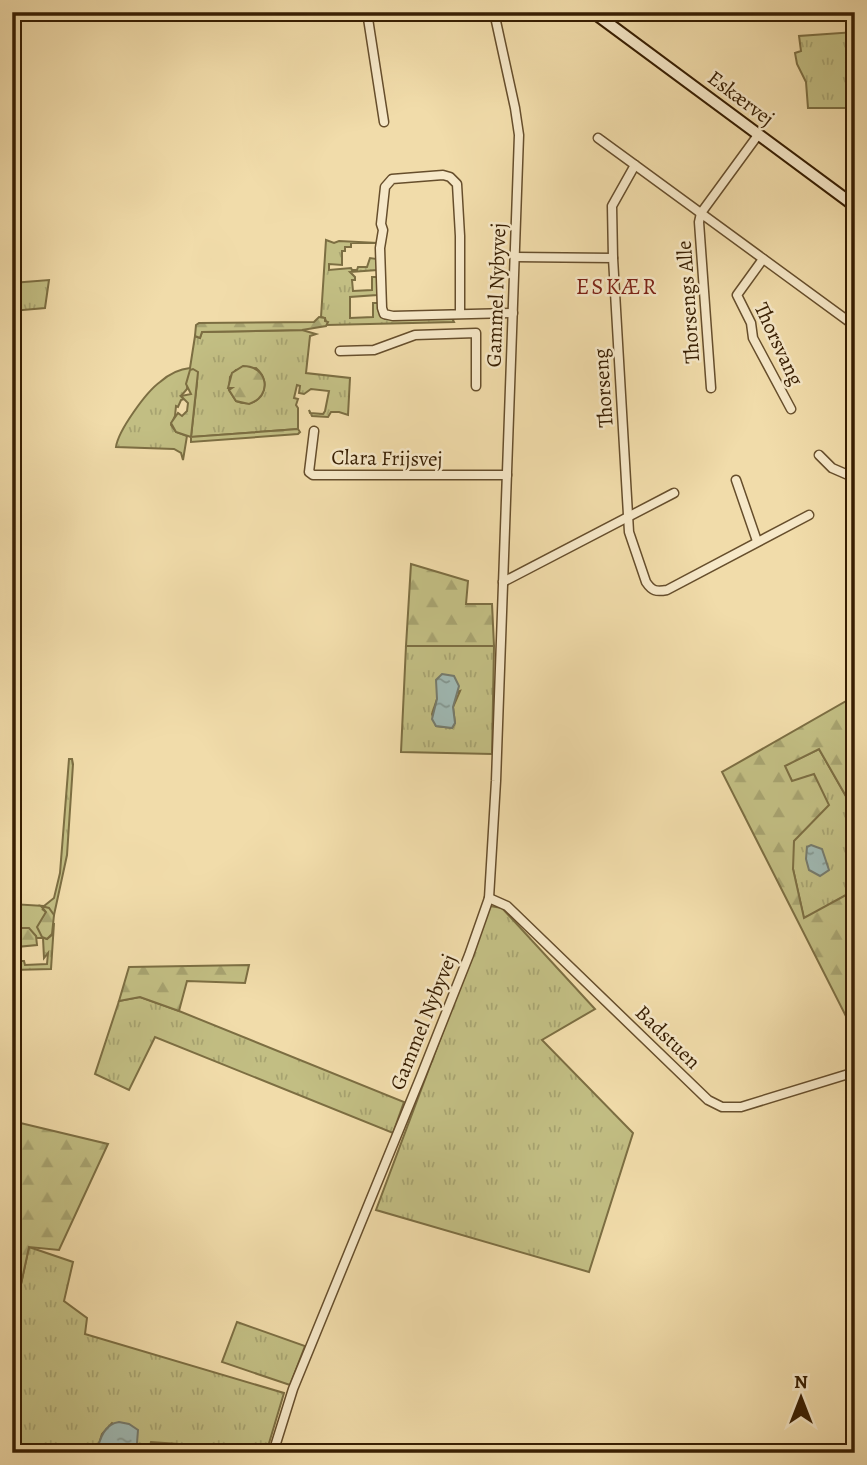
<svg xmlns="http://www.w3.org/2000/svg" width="867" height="1465" font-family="Alegreya,serif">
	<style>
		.grass { fill: url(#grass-tufts); stroke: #7c6e42; stroke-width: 2; fill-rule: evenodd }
		.forest { fill: url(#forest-firs); stroke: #7c6e42; stroke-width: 2 }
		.water { fill: url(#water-ripples); stroke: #757b6d; stroke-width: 2 }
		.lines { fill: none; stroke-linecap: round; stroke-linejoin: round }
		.street-casing { stroke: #664e2c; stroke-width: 11 }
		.secondary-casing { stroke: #371e02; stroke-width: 14 }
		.street { stroke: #f6e8c8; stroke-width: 8 }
		.secondary { stroke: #f6e8c8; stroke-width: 10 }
		.labels { text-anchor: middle; stroke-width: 5; stroke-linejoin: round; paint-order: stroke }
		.street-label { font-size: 21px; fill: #371e02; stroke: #f6e8c8 }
		.neighbourhood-label { font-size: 23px; letter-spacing: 2px; fill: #7a1f14; stroke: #f6e8c8 }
	</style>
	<defs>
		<pattern id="grass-tufts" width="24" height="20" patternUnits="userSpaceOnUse" patternTransform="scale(1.75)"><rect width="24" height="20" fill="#c2be83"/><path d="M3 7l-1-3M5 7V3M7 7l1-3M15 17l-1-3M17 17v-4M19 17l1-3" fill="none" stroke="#a7a370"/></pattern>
		<pattern id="forest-firs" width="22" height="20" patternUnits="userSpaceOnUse" patternTransform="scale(1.75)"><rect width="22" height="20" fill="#c2be83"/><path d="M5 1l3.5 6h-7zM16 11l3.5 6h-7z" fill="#a7a370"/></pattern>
		<pattern id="water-ripples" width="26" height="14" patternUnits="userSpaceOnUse" patternTransform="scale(1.75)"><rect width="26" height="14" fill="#9fb9b4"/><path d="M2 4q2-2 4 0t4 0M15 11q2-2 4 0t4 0" fill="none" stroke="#829690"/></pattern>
	</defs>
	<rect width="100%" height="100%" fill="#f1dcaa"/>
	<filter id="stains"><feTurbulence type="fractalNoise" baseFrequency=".00286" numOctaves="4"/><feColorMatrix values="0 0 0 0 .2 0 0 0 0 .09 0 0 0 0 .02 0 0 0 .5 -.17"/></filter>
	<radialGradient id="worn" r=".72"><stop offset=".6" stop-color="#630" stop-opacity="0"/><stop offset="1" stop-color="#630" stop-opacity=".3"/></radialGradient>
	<g class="grass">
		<path d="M855 32V62L846 63 849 108H808L806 82 797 64 795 53 801 51 799 36Z"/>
		<path d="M326 240 334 243 339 241 378 243H351V247H345V251H342V265L329 264V270L351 268 352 270H357L358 267H367L370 258 377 259V270L350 272 355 277V280H352L353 291 372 290V277H377V295L350 297V318L373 317V303H378L379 312 385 319 452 318 454 322 327 325 325 318 321 317Z"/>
		<path d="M49 280 45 308 12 311V283Z"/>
		<path d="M302 330 316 334 310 336 306 373 350 378 348 415 339 412H331L328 417 312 416 309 410 310 413 323 414 325 411 329 391 311 389 304 394 299 393 300 386 297 385 294 398 298 399 296 405 298 408V429L191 437 197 383 188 382 187 389 181 396 184 399 181 400 178 407 176 406 175 416 171 425 176 432 187 436 183 460 181 453 174 449 116 447C118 431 146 392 160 382 168 375 179 369 190 368L195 336 200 338 202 332ZM256 368C275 384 260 411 236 401L229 390 230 377 236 370Z"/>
		<path d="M406 646H494L492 754 401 752ZM460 691 453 707 455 723 452 728 436 726 432 714 437 699Z"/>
		<path d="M819 749 855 812V890L804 919 793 869 792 781 784 766Z"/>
		<path d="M69 759H72L73 764 67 855 54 915 42 909 46 912 41 933 44 938 47 939 52 935 54 923 51 969 12 970V959L17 958 15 961H24L25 965 47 964 48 953 44 958 43 938H37L35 935 22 929 15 931 12 945V904L44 906 54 898 60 873Z"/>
		<path d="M490 906 502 908 595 1009 542 1040 633 1133 589 1272 376 1210Z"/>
		<path d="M140 997 179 1011 404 1102 393 1133 155 1037 129 1090 95 1074 119 1001Z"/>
		<path d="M29 1247 73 1262 64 1301 87 1318 85 1334 284 1393 267 1450 151 1442 148 1453H131L137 1443 112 1423 102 1434 96 1453H12V1326Z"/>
		<path d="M237 1322 305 1346 290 1385 222 1362Z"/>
	</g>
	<g class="forest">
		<path d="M319 317 325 318V321L328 322 326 326 302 330 202 332 200 338 195 336 196 325 199 323 314 322Z"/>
		<path d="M243 366C268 366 273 396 249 404L236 401 229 390 232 388H228L232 373Z"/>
		<path d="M193 369 198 372 191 437 298 429 300 432 298 434 191 442V437L176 432 171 423 178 413 182 416 187 411 188 403 181 396 191 394 186 384 190 370Z"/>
		<path d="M411 564 468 581 466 604H492L494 646H406Z"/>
		<path d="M855 696V812L819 749 785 766 792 781 814 774 829 805 794 841 793 869 804 918 855 890V1034L722 772Z"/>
		<path d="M41 906 49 908 54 915 52 934 47 939 42 937 37 927 46 912Z"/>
		<path d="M22 928H29L36 936 37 945 17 947V958L12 959 15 931Z"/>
		<path d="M249 965 245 983 187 981 179 1011 140 997 119 1001 129 967Z"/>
		<path d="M12 1121 108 1144 59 1250 29 1247 12 1326Z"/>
	</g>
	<g class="water">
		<path d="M442 674 454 676 459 686 453 707 455 723 452 728 436 726 432 719 437 699 436 680Z"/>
		<path d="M811 845 822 849 829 870 820 876 809 870 806 859 807 847Z"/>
		<path d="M119 1422 129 1424 138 1430 137 1443 131 1453H96C100 1439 104 1424 119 1422Z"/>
	</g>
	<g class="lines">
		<defs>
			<g id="street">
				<path d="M367 12 384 122"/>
				<path d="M598 138 635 165 612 206 613 258"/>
				<path d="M635 165 855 326"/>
				<path d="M515 257 613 258 629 532 646 582C652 591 656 592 667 590L809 515"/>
				<path d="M763 259 737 295 751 323 753 338 791 409"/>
				<path d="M460 314V236L457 184 450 177 443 175 392 179 385 187 381 224 383 230 380 248 382 308 384 314 393 316 513 313"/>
				<path d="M340 351 374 350 415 335 476 333V386"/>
				<path d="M711 388 699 222 701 213 758 135"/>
				<path d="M314 431 309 472 313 475H507"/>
				<path d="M819 455 832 468 855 478"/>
				<path d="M736 480 757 541"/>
				<path d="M503 582 674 493"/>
				<path d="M489 898 507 906 708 1100 722 1107H741L855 1072"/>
				<path d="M273 1453 293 1389 421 1076 469 955 489 898 496 781 519 135 515 108 494 12"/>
			</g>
			<path id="secondary" d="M593 12 855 206"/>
		</defs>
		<use href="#street" class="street-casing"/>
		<use href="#secondary" class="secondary-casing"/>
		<use href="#street" class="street"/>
		<use href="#secondary" class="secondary"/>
	</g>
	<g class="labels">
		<g class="street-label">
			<text transform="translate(741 98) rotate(37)" y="7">Eskærvej</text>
			<text transform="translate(496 295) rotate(-88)" y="7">Gammel Nybyvej</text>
			<text transform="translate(688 302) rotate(-94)" y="7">Thorsengs Alle</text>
			<text transform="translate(779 344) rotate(65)" y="7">Thorsvang</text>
			<text transform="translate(603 388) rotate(-94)" y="7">Thorseng</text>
			<text transform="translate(387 458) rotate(1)" y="7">Clara Frijsvej</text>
			<text transform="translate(423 1022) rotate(-68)" y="7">Gammel Nybyvej</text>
			<text transform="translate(668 1037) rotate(44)" y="7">Badstuen</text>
		</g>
		<g class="neighbourhood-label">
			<text x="617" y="294">ESKÆR</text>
		</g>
	</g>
	<rect width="867" height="1465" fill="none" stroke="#f1dcaa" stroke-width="42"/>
	<rect x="14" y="14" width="839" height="1437" fill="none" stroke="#371e02" stroke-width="3.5"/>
	<rect x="21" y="21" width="825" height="1423" fill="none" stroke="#371e02" stroke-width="2"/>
	<g transform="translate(801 1398)" stroke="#f6e8c8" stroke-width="5" paint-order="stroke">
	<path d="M0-5L12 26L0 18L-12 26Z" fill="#371e02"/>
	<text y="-10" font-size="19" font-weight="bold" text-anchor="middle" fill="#371e02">N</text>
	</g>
	<rect width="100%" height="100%" filter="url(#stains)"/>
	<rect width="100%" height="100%" fill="url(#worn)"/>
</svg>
